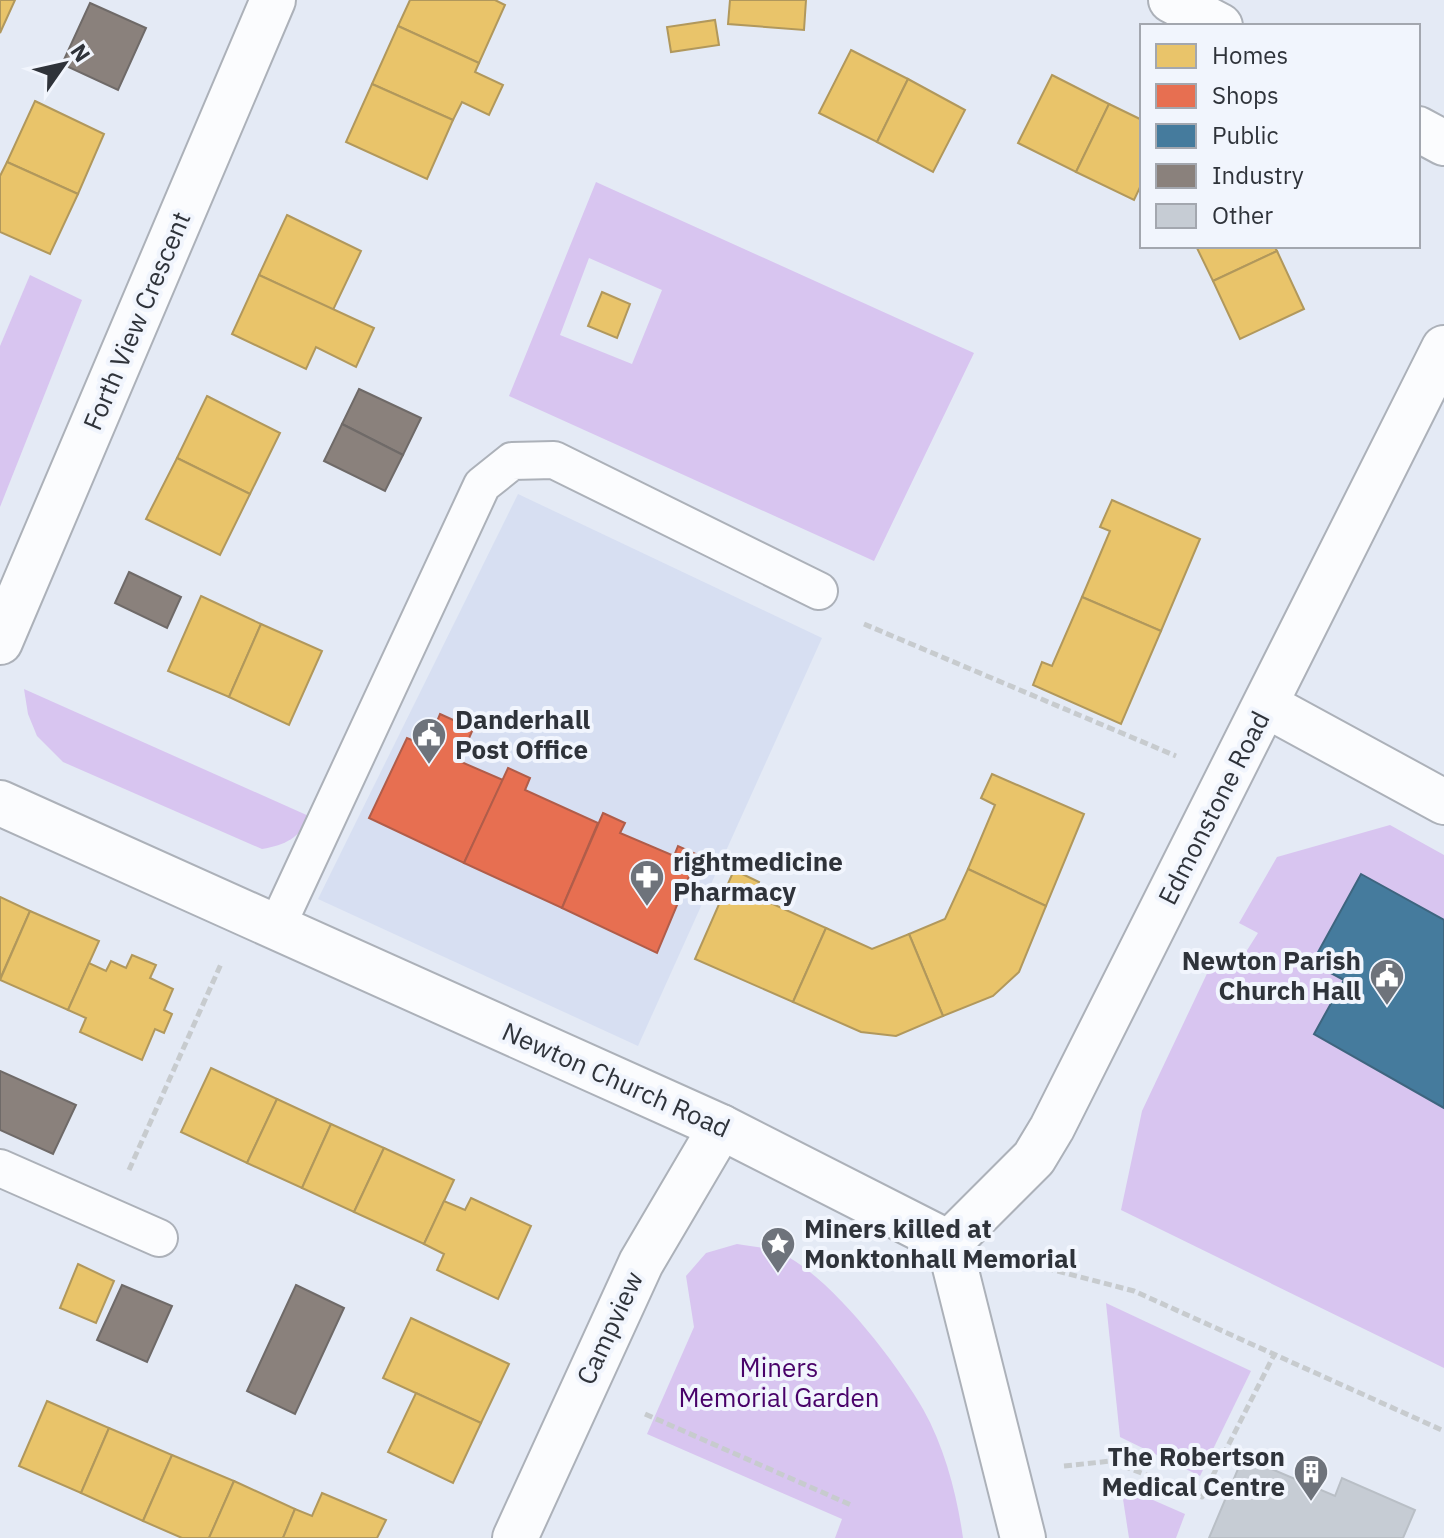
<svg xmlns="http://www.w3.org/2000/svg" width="1444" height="1538" font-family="'IBM Plex Sans',sans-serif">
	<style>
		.built { fill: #d7dff2 }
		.green { fill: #d8c5f0; fill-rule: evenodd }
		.homes { fill: #e9c46a; stroke: #b1985c; stroke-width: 2 }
		.shops { fill: #e76f51; stroke: #b05d4a; stroke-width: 2 }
		.public { fill: #457b9d; stroke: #3e657f; stroke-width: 2 }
		.industry { fill: #8a817c; stroke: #6f6a68; stroke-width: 2 }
		.building { fill: #c6ccd4; stroke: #b9bfc6; stroke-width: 2 }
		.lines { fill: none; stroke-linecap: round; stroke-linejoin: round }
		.service-casing { stroke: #acb1b9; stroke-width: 40 }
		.minor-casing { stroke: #acb1b9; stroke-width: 48 }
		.tertiary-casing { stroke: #acb1b9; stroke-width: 48 }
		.path { stroke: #c7cbce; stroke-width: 5; stroke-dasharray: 8 4; stroke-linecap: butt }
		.service { stroke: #fbfcfe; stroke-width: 36 }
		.minor { stroke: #fbfcfe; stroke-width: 44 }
		.tertiary { stroke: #fbfcfe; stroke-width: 44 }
		.labels { text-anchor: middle; stroke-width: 8; stroke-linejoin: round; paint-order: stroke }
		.street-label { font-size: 26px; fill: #2f333a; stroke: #f1f5fd }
		.poi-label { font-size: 26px; font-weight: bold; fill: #2f333a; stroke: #f1f5fd; text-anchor: start }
		.park-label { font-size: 26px; fill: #490269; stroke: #f1f5fd }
	</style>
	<rect width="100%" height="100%" fill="#e4eaf5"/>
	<path class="built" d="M518 494 822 638 638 1046 318 899Z"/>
	<g class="green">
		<path d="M596 182 974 353 874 561 509 396ZM589 258 662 290 632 364 560 335Z"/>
		<path d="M30 275 82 300 0 507V346Z"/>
		<path d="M24 689 311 817C298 838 286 845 262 849L63 762 37 736 28 714Z"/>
		<path d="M1390 825 1444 855V920L1361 874 1312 962 1344 980 1314 1034 1444 1108V1368L1121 1210 1142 1111 1212 963 1232 974 1258 933 1239 923 1277 857Z"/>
		<path d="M737 1244C748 1246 762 1247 773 1250 824 1267 897 1363 923 1409 945 1448 957 1495 963 1538H835L842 1519 647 1434 694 1327 686 1276 706 1253Z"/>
		<path d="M1106 1303 1251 1371 1200 1476 1120 1437Z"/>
		<path d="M1121 1486 1185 1514 1176 1538H1129Z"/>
	</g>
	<g class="homes">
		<path d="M0 0H15L0 33Z"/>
		<path d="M410 0H495L505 5 479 63 398 26Z"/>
		<path d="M730 0H806L804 30 728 24Z"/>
		<path d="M715 20 719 45 671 52 667 27Z"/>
		<path d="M398 26 479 63 475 72 503 85 489 115 462 102 453 120 372 84Z"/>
		<path d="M851 50 908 79 877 142 819 113Z"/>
		<path d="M1052 75 1109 104 1076 172 1018 143Z"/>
		<path d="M908 79 965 110 933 172 877 142Z"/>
		<path d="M372 84 453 120 427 179 346 142Z"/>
		<path d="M35 101 104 134 78 194 7 162Z"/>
		<path d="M1109 104 1142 120V183L1134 200 1076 172Z"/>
		<path d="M7 162 78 194 50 254 0 232V176Z"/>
		<path d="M287 215 361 251 333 310 259 275Z"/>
		<path d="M1196 246H1274L1277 251 1213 281Z"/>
		<path d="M1277 251 1304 309 1240 339 1213 281Z"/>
		<path d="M259 275 374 328 356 367 316 347 306 369 232 334Z"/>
		<path d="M602 292 630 304 617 338 588 326Z"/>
		<path d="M207 396 280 433 250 494 177 458Z"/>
		<path d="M177 458 250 494 220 555 146 519Z"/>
		<path d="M1112 500 1200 539 1161 631 1082 597 1110 531 1100 527Z"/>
		<path d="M201 596 261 624 229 697 168 671Z"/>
		<path d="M1082 597 1161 631 1121 724 1033 685 1042 662 1052 666Z"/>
		<path d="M261 624 322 651 289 725 229 697Z"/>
		<path d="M992 774 1084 814 1046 906 968 869 995 805 981 798Z"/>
		<path d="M968 869 1046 906 1019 972 993 996 943 1016 909 934 945 919Z"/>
		<path d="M734 870 759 882 753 895 826 928 793 1002 695 959Z"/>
		<path d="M0 897 30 911 0 979Z"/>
		<path d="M30 911 99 941 68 1010 0 980Z"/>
		<path d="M826 928 872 949 909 934 943 1016 896 1036 861 1032 793 1002Z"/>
		<path d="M132 955 156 965 150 978 173 989 164 1010 172 1014 164 1033 155 1029 142 1060 80 1032 86 1018 68 1010 89 963 106 971 111 961 126 968Z"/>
		<path d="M211 1068 277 1099 247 1163 181 1132Z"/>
		<path d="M277 1099 331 1124 302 1188 247 1163Z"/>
		<path d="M331 1124 384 1148 354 1212 302 1188Z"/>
		<path d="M384 1148 454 1180 424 1244 354 1212Z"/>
		<path d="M471 1198 531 1226 498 1299 437 1270 444 1254 424 1244 444 1201 465 1210Z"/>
		<path d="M78 1264 114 1281 96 1323 60 1308Z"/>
		<path d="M411 1318 509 1364 481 1423 383 1378Z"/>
		<path d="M416 1393 481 1423 453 1483 388 1452Z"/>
		<path d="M47 1401 109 1428 81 1493 19 1466Z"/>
		<path d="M109 1428 172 1455 143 1521 81 1493Z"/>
		<path d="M172 1455 234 1481 209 1538H182L143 1521Z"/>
		<path d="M234 1481 295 1509 283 1538H209Z"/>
		<path d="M322 1493 386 1520 377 1538H283L295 1509 312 1516Z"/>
	</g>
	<g class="shops">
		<path d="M440 714 473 729 459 761 503 780 464 863 369 818 407 738 427 746Z"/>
		<path d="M508 768 530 778 525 790 598 823 562 908 464 863Z"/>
		<path d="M603 813 625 823 620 833 674 856 678 846 698 855 657 953 562 908Z"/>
	</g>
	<path class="public" d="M1361 874 1444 920V1108L1314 1034 1344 980 1312 963Z"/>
	<g class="industry">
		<path d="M90 3 146 28 118 90 62 64Z"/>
		<path d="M359 389 421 418 403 455 342 424Z"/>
		<path d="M342 424 403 455 385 491 324 461Z"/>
		<path d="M129 572 181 597 167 628 115 603Z"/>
		<path d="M0 1071 76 1105 53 1154 0 1130Z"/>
		<path d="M122 1285 172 1306 147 1362 97 1340Z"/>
		<path d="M296 1285 344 1308 295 1414 247 1391Z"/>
	</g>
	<path class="building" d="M1243 1457 1335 1496 1342 1478 1415 1510 1403 1538H1209Z"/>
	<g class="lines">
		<defs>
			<g id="service">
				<path d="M277 926 482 485 512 461 554 460 819 591"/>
				<path d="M0 1168 159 1238"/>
			</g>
			<g id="minor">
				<path d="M1171 0 1220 26"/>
				<path d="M1418 129 1444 143"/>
				<path d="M0 642 273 0"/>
				<path d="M1266 705 1444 802"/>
				<path d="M515 1538 641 1263 721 1127"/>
			</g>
			<g id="tertiary">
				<path d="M0 803 721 1127 949 1243 1023 1538"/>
				<path d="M949 1243 1034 1158 1052 1128 1444 348"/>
			</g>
		</defs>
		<use href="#service" class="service-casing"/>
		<use href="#minor" class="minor-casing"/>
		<use href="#tertiary" class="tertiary-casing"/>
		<g class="path">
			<path d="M864 624 1176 756"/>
			<path d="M129 1170 221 964"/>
			<path d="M1011 1259 1134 1291 1444 1431"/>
			<path d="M645 1414 851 1505"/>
			<path d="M1064 1466 1111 1461 1202 1497 1274 1355"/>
		</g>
		<use href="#service" class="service"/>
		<use href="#minor" class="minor"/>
		<use href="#tertiary" class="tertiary"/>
	</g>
	<defs>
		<symbol id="civic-pin" viewBox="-11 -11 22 30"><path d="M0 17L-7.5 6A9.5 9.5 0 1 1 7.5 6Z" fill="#6e737b" stroke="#f1f5fd"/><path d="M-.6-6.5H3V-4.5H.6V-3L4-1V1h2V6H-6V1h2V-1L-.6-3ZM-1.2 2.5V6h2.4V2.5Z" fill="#fff"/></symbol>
		<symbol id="pharmacy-pin" viewBox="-11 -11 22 30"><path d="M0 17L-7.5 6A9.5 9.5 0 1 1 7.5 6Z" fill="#6e737b" stroke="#f1f5fd"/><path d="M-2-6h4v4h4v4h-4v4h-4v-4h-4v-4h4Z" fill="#fff"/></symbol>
		<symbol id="sight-pin" viewBox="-11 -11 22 30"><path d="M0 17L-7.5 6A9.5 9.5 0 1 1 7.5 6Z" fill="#6e737b" stroke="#f1f5fd"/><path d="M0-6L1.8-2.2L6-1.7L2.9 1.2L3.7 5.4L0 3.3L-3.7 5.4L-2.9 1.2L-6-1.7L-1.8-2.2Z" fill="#fff"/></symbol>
		<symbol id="building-pin" viewBox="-11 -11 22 30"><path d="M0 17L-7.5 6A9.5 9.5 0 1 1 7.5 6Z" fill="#6e737b" stroke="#f1f5fd"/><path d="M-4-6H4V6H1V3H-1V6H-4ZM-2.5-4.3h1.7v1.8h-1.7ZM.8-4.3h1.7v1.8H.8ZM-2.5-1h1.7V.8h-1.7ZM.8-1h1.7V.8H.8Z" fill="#fff"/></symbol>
	</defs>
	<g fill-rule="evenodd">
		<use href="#civic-pin" x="409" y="715" width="40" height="54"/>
		<use href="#pharmacy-pin" x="627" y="857" width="40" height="54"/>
		<use href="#civic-pin" x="1367" y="956" width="40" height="54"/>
		<use href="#sight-pin" x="758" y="1224" width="40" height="54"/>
		<use href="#building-pin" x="1291" y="1452" width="40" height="54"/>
	</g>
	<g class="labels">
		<g class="street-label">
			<text transform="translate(137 321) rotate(-67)" y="9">Forth View Crescent</text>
			<text transform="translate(1214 808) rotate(-63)" y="9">Edmonstone Road</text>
			<text transform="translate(616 1080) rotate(24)" y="9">Newton Church Road</text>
			<text transform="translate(610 1328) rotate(-65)" y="9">Campview</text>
		</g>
		<g class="poi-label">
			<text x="455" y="729">Danderhall<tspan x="455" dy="30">Post Office</tspan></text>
			<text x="673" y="871">rightmedicine<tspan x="673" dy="30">Pharmacy</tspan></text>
			<text x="1361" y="970" text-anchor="end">Newton Parish<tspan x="1361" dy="30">Church Hall</tspan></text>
			<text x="804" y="1238">Miners killed at<tspan x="804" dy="30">Monktonhall Memorial</tspan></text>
			<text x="1285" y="1466" text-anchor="end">The Robertson<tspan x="1285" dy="30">Medical Centre</tspan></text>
		</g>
		<g class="park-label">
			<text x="779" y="1377">Miners<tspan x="779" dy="30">Memorial Garden</tspan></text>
		</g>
	</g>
	<rect x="1140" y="24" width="280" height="224" fill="#f1f5fd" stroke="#a3a7af" stroke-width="2"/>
	<rect x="1156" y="44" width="40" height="24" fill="#e9c46a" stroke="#a3a7af" stroke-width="2"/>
	<text x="1212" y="64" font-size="24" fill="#2f333a">Homes</text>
	<rect x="1156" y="84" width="40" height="24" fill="#e76f51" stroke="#a3a7af" stroke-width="2"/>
	<text x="1212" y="104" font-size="24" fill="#2f333a">Shops</text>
	<rect x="1156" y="124" width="40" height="24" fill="#457b9d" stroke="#a3a7af" stroke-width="2"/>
	<text x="1212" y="144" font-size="24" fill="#2f333a">Public</text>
	<rect x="1156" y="164" width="40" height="24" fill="#8a817c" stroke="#a3a7af" stroke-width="2"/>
	<text x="1212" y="184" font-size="24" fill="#2f333a">Industry</text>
	<rect x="1156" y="204" width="40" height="24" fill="#c6ccd4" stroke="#a3a7af" stroke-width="2"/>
	<text x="1212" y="224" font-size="24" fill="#2f333a">Other</text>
	<g transform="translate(64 64) rotate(56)" stroke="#f1f5fd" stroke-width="6" paint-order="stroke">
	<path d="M0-6L14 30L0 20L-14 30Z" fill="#2f333a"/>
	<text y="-12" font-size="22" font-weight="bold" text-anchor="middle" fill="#2f333a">N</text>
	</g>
</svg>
